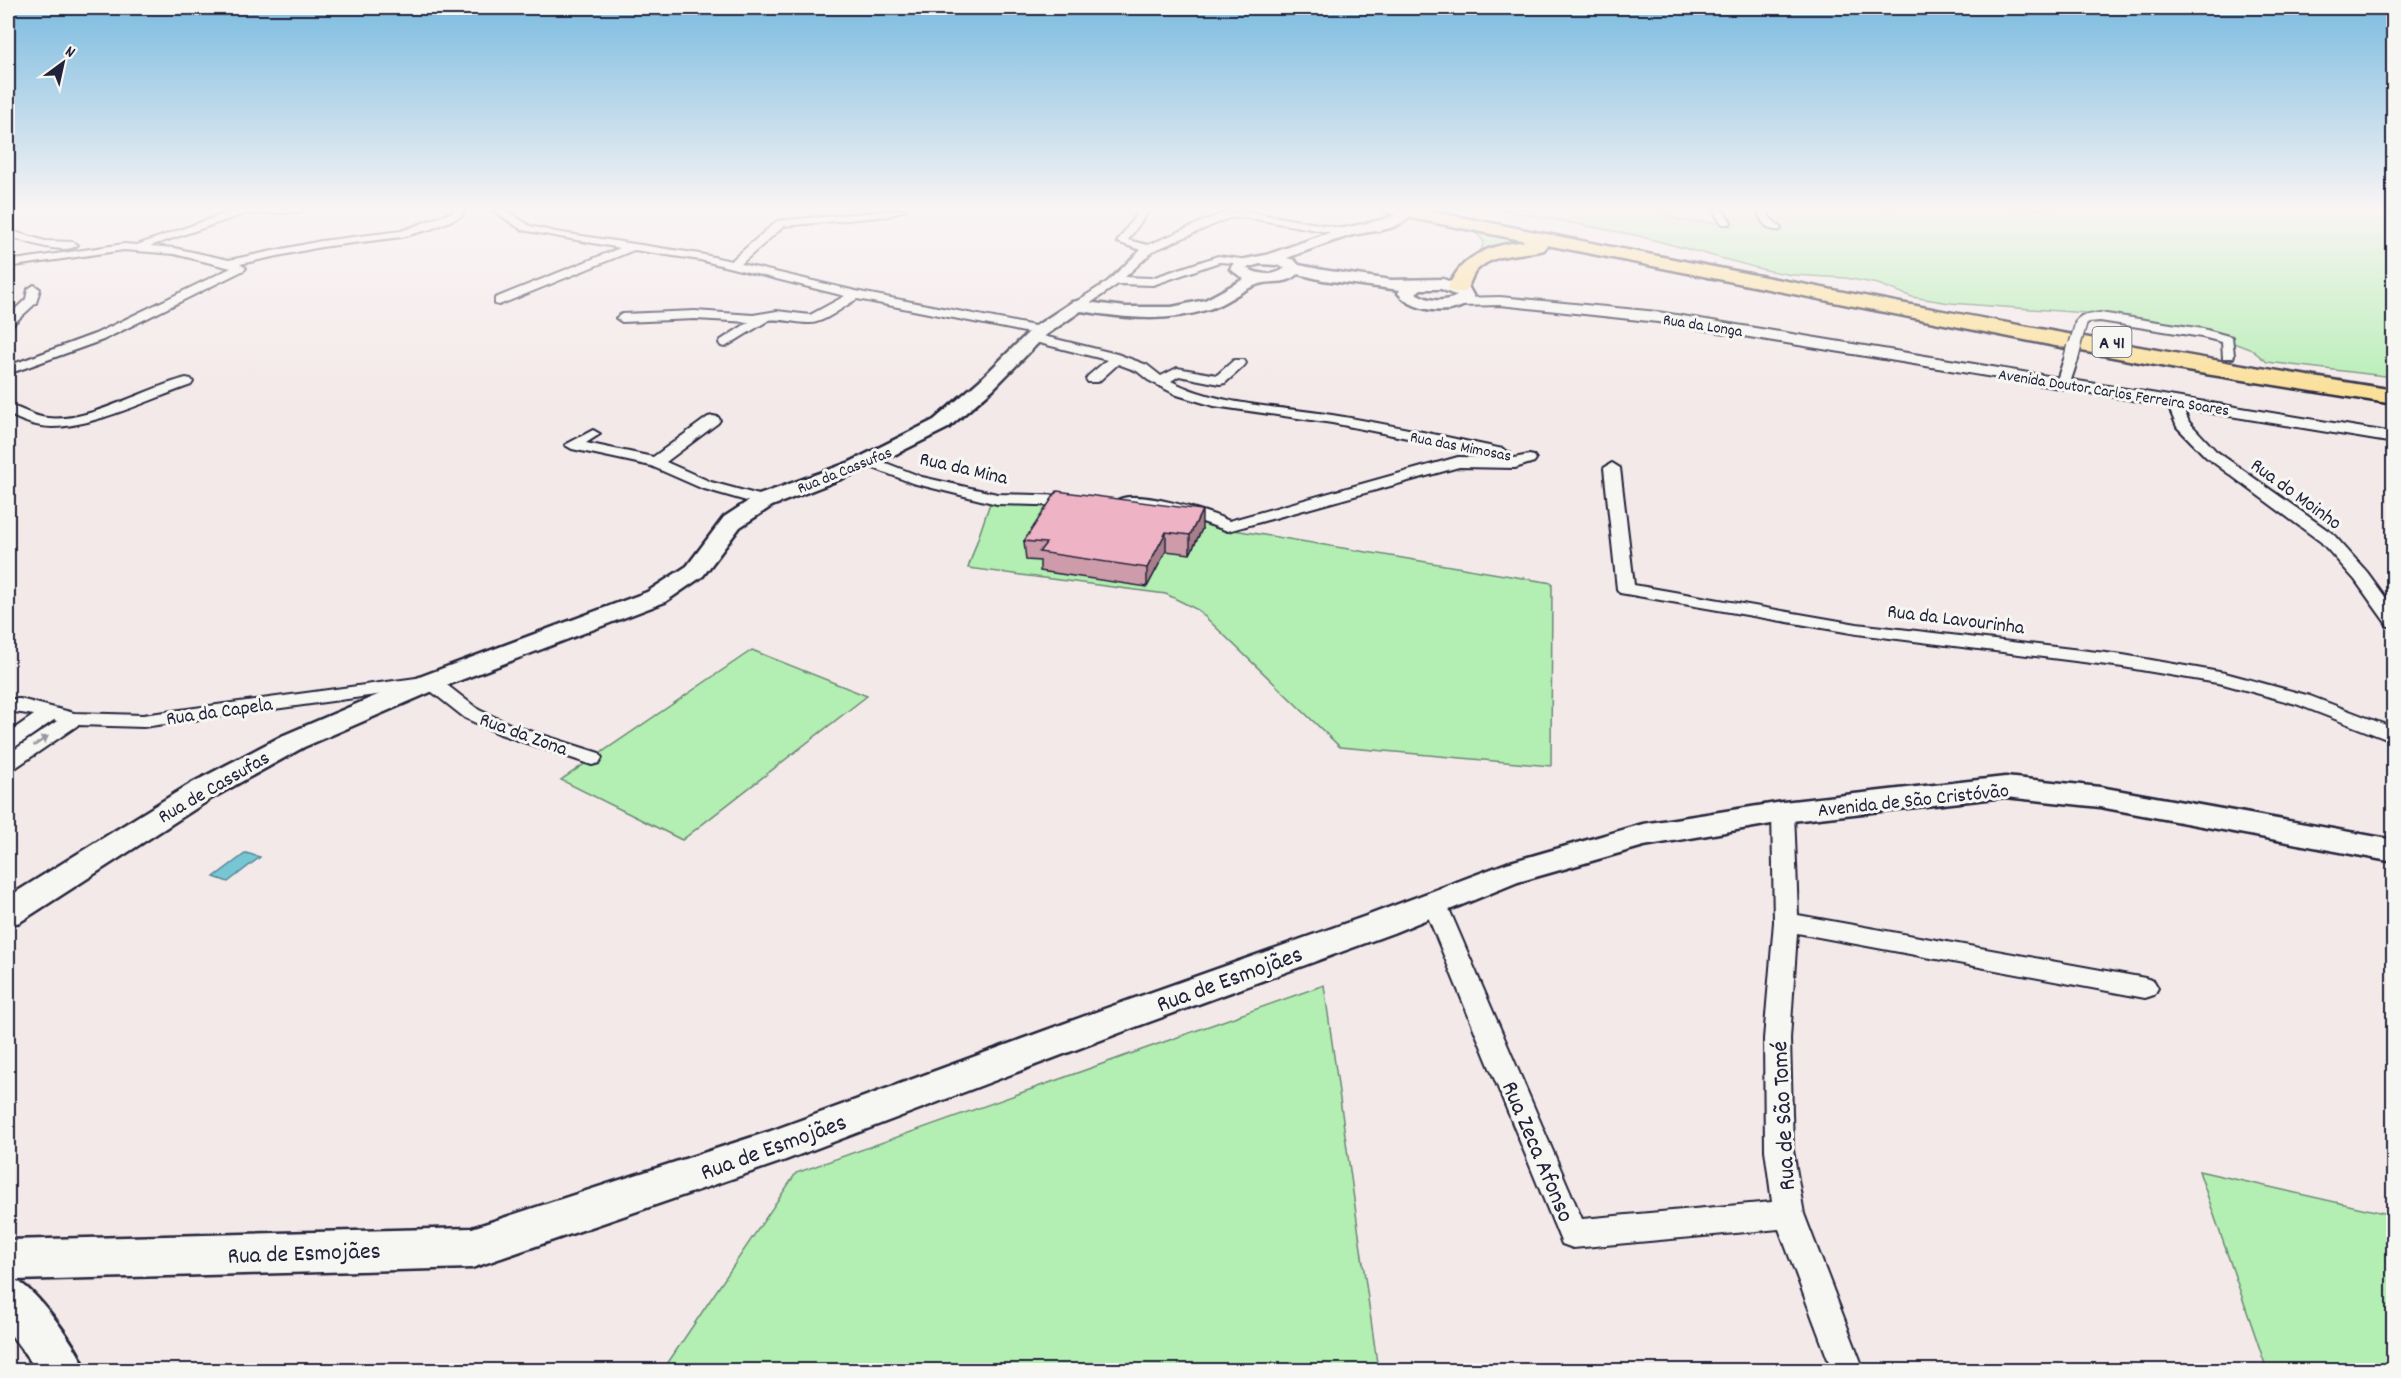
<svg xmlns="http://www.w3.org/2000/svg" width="2401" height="1378" font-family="Dekko,sans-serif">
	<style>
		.green { fill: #b3eeb2; stroke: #6a8876; stroke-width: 1.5 }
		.water { fill: #77c6d4; stroke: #558497; stroke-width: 1.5 }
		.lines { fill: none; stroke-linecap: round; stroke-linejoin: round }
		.minor-casing { stroke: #22223b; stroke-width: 4 }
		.tertiary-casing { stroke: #22223b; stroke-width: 4 }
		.secondary-casing { stroke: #22223b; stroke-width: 5 }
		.motorway-casing { stroke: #22223b; stroke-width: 5 }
		.minor { fill: #f6f6f2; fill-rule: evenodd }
		.tertiary { fill: #f6f6f2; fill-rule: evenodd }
		.secondary { fill: #f6f6f2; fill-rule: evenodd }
		.motorway { fill: #fbdf96; fill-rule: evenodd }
		.minor-bridge-far1-casing { stroke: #22223b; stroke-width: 14; stroke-linecap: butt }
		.minor-bridge-casing { stroke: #22223b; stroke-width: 17; stroke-linecap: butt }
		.minor-bridge-far1 { stroke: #f6f6f2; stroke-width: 11 }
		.minor-bridge { stroke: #f6f6f2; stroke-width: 14 }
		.wall { fill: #cd9ba9; stroke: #22223b; stroke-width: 1.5 }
		.shaded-wall { fill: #a77e8a; stroke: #22223b; stroke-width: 1.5 }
		.building { fill: #eeb4c5; stroke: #22223b; stroke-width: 1.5 }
		.oneway { fill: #9797a0 }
		.labels { text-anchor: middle; stroke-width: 6; stroke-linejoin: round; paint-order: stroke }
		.far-street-label { font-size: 16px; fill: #22223b; stroke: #f6f6f2 }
		.shield { fill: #f6f6f2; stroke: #626272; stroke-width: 1.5 }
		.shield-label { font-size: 18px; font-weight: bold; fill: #22223b }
		.street-label { font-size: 20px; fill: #22223b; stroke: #f6f6f2 }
		.near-street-label { font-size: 24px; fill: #22223b; stroke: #f6f6f2 }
	</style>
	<rect width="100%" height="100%" fill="#f4e9e9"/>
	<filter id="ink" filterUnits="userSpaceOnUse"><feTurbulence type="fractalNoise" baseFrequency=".0167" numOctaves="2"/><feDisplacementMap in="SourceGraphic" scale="12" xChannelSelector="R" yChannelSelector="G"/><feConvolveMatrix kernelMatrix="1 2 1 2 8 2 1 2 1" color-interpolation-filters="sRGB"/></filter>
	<g filter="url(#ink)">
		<g class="green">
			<path d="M1500 209H1661L1662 212 1681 221 1724 223 1725 209H2393V377L2267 362 2252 350 2210 334 2128 316 1950 303 1912 297 1878 284 1846 278 1792 275 1765 270 1639 236Z"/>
			<path d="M1466 228 1555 245H1539L1480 253 1484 242 1477 234Z"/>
			<path d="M990 503 1062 508H1162L1210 526 1552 583 1551 766 1340 747 1198 610 1166 594 968 568Z"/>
			<path d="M752 650 867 696 682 840 561 780Z"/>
			<path d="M1324 985 1378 1370H663L796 1173Z"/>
			<path d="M2199 1171 2393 1215V1370H2267Z"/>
		</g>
		<path class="water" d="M246 853 260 857 228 882 214 877Z"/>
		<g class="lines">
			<defs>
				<g id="minor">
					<path d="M238 209H304L299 212 244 214 150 246 174 248 229 260 321 241 401 231 453 212 454 209H464L462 216 431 229 402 237 321 247 240 264 246 268 244 270 103 340 8 374V366L95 334 231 268 174 254 124 250 8 267V261L124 244 137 245Z"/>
					<path d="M491 209H504L530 226 556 232 700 254 731 261 777 221 907 209 889 216 784 226 741 264 860 292 1040 327 1046 331 1040 335 857 299C844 306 826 322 811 323 797 324 783 318 769 320L725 347 721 346 719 343 721 340 749 322 695 319 622 322 616 318 622 314 695 311 753 315 777 311 810 315 845 296 700 260 634 250 499 305 495 304V298L620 248 522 230Z"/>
					<path d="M1140 209H1150L1128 240 1148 245 1223 213 1244 211 1345 229 1350 232 1345 235 1244 217 1229 218 1153 251 1125 277 1152 278 1218 256 1248 260V264L1219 262 1153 285 1118 284 1082 309H1074V303L1107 282 1141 250 1117 242Z"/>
					<path d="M1712 209H1722L1731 222 1730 224H1722Z"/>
					<path d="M1757 209H1767L1770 218 1781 228 1780 230C1767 232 1760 220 1757 209Z"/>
					<path d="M8 230 45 241 73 242 78 245C64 256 24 241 8 236Z"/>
					<path d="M34 285 40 289 36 303 12 325 8 326V316L26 299 28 289Z"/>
					<path d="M2100 313 2203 329 2232 337 2234 355 2233 358H2223L2222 342 2202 337 2100 321 2089 322 2081 327 2075 323 2081 316Z"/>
					<path d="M1035 334 1117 354 1147 365 1161 376 1177 368 1217 375 1234 360H1244L1246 363 1244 366 1225 383 1220 384 1179 376 1171 381C1220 406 1278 406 1332 415 1389 424 1446 437 1503 449L1510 453 1503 457 1332 423 1214 406 1177 395 1148 380 1137 371 1118 364 1098 382H1088L1086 379 1088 376 1107 360 1031 341 1029 338Z"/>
					<path d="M2071 355 2078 359 2070 383 2063 387 2058 386 2056 383 2064 359Z"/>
					<path d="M186 378 191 379 193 382 191 385C151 399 93 427 52 427 37 427 21 421 8 414V405C22 408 33 417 48 418 88 423 146 388 186 378Z"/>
					<path d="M2173 397 2180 401 2189 422 2216 451 2333 534 2367 572 2394 609V627L2388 626 2355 580 2321 542 2206 457 2177 427 2166 401Z"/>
					<path d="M713 416 718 417 720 420 718 423 666 462 711 482 770 498 772 501 770 504 764 506 701 488 651 466 572 449 565 445 593 430 600 434 586 443 653 457 708 417Z"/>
					<path d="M1529 455 1534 456 1536 459 1534 462 1515 468 1459 467 1228 531 1177 513 1123 507 1115 502C1129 486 1211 512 1229 521L1458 457 1514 458Z"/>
					<path d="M868 456 922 477 997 494 1075 496 1083 501 1075 506 997 504 912 483 863 464 860 461 863 458Z"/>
					<path d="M1612 463 1620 468 1634 585 1857 624 2123 655 2225 673 2310 696 2394 728V742L2296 704 2223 684 2123 667 1857 634 1620 593 1617 589 1604 468Z"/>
					<path d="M431 676 438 678 479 710 514 726 599 753 602 758 599 763 592 765 500 734 465 718 427 688 143 727 78 725 15 768 8 770V754L57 721 54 720 15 747 8 748V733L34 715 8 711V699H20L74 713 143 715Z"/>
					<path d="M1783 805 1791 807 1794 812 1798 915 2145 978 2154 981 2158 988 2154 995 2145 998 1797 933 1790 1039 1793 1150 1804 1214 1864 1370H1832L1779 1229 1573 1248 1562 1244 1422 902 1426 896 1434 893 1442 896 1446 902 1582 1219 1772 1202 1765 1150 1764 1039 1774 922 1772 812 1775 807Z"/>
				</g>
				<path id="tertiary" d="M1500 297 1658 312 2394 433V443L1658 322 1500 305 1459 306 1452 302 1459 298Z"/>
				<g id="secondary">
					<path d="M1402 213 1407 214 1409 217C1395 233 1365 230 1346 237 1326 243 1306 251 1287 258L1294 260 1299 265 1323 270 1391 280 1443 279 1469 288 1474 297C1458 318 1413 313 1398 293L1400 290 1323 280 1298 274C1287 285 1272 280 1259 284 1241 290 1227 303 1209 309 1167 323 1124 318 1081 311L1046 335 993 389 948 428 864 470 772 506 740 527 703 576 665 602 440 688 304 747 212 798 20 922 8 925V897L190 784 284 735 422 676 647 592 687 566 724 517 756 496 850 462 934 420 979 381 1034 327 1072 302 1078 301 1125 307H1172L1205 300 1244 279 1230 269 1235 261 1266 255 1340 229 1381 220ZM1260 264 1277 265 1285 268C1274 277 1259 275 1246 268ZM1421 289H1441L1457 296C1444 303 1428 301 1416 293Z"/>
					<path d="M2005 777 2100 787 2394 840V862L2100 807 2005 797 1783 822 1644 846 1518 882 1393 933 1130 1029 783 1161 472 1268 15 1280C37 1289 78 1348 86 1370H37L8 1331V1240L472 1228 768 1132 1104 1009 1369 915 1507 863 1643 824 1783 802Z"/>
				</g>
				<path id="motorway" d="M1383 209H1420C1744 273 2067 338 2394 390V404L2187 371 2050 345 1547 245 1544 250C1521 256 1496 251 1476 271 1471 277 1470 285 1465 292H1451L1448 288C1462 254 1491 245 1526 241L1391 214Z"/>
			</defs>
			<use href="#minor" class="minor-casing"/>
			<use href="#tertiary" class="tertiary-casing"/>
			<use href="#secondary" class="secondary-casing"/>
			<use href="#motorway" class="motorway-casing"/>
			<use href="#minor" class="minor"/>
			<use href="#tertiary" class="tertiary"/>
			<use href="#secondary" class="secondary"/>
			<use href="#motorway" class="motorway"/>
			<defs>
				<path id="minor-bridge-far1" d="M2074 348 2081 323"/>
				<path id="minor-bridge" d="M2071 359 2074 347"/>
			</defs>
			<use href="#minor-bridge-far1" class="minor-bridge-far1-casing"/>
			<use href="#minor-bridge" class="minor-bridge-casing"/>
			<use href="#minor-bridge-far1" class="minor-bridge-far1"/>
			<use href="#minor-bridge" class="minor-bridge"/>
		</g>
		<path class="wall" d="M1202 529 1190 554 1166 551 1147 587 1040 571V561L1026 560 1024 541Z"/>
		<g class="shaded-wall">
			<path d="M1202 510V529L1190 554V535Z"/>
			<path d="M1166 532V551L1147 587V568Z"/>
		</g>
		<path class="building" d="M1057 491 1202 510 1190 535 1166 532 1147 568 1039 552 1046 543 1024 541Z"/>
		<defs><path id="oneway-solid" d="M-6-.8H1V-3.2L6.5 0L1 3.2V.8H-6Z" transform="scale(1.5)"/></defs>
		<use class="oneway" href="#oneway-solid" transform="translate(41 741) rotate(-34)"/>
	</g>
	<linearGradient id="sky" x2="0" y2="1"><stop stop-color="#7bbbe0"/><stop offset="0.52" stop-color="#faf5f5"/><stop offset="1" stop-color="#faf5f5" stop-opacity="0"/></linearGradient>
	<rect width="2401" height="402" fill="url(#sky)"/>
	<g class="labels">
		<g class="far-street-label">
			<text transform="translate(1703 324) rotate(9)" y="6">Rua da Longa</text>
			<text transform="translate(2114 391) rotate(9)" y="6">Avenida Doutor Carlos Ferreira Soares</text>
			<text transform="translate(1461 445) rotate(11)" y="6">Rua das Mimosas</text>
			<text transform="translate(844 469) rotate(-22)" y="6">Rua da Cassufas</text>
		</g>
		<rect class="shield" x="2092.5" y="327" width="39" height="30" rx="4.5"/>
		<g class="shield-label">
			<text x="2112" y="348">A 41</text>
		</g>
		<g class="street-label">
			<text transform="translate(964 467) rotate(13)" y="7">Rua da Mina</text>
			<text transform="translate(2297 493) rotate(36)" y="7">Rua do Moinho</text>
			<text transform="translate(1956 618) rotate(7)" y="7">Rua da Lavourinha</text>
			<text transform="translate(219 710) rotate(-8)" y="7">Rua da Capela</text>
			<text transform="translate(524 733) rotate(20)" y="7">Rua da Zona</text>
			<text transform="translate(213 786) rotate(-30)" y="7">Rua de Cassufas</text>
			<text transform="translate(1913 799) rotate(-6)" y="7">Avenida de São Cristóvão</text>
		</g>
		<g class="near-street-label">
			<text transform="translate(1229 978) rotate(-20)" y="8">Rua de Esmojães</text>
			<text transform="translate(1782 1116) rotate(-93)" y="8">Rua de São Tomé</text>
			<text transform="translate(773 1146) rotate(-20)" y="8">Rua de Esmojães</text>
			<text transform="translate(1539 1151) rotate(67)" y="8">Rua Zeca Afonso</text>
			<text transform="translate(304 1252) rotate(-2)" y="8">Rua de Esmojães</text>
		</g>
	</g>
	<rect width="2401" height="1378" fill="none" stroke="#f6f6f2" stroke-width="30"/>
	<rect x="15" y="15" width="2371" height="1348" fill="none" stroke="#22223b" stroke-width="2" filter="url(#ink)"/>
	<g transform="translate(63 63) rotate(33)" stroke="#f6f6f2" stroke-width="4.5" paint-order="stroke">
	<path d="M0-4.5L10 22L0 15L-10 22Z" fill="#22223b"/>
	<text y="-9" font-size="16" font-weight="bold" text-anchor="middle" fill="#22223b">N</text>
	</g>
</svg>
